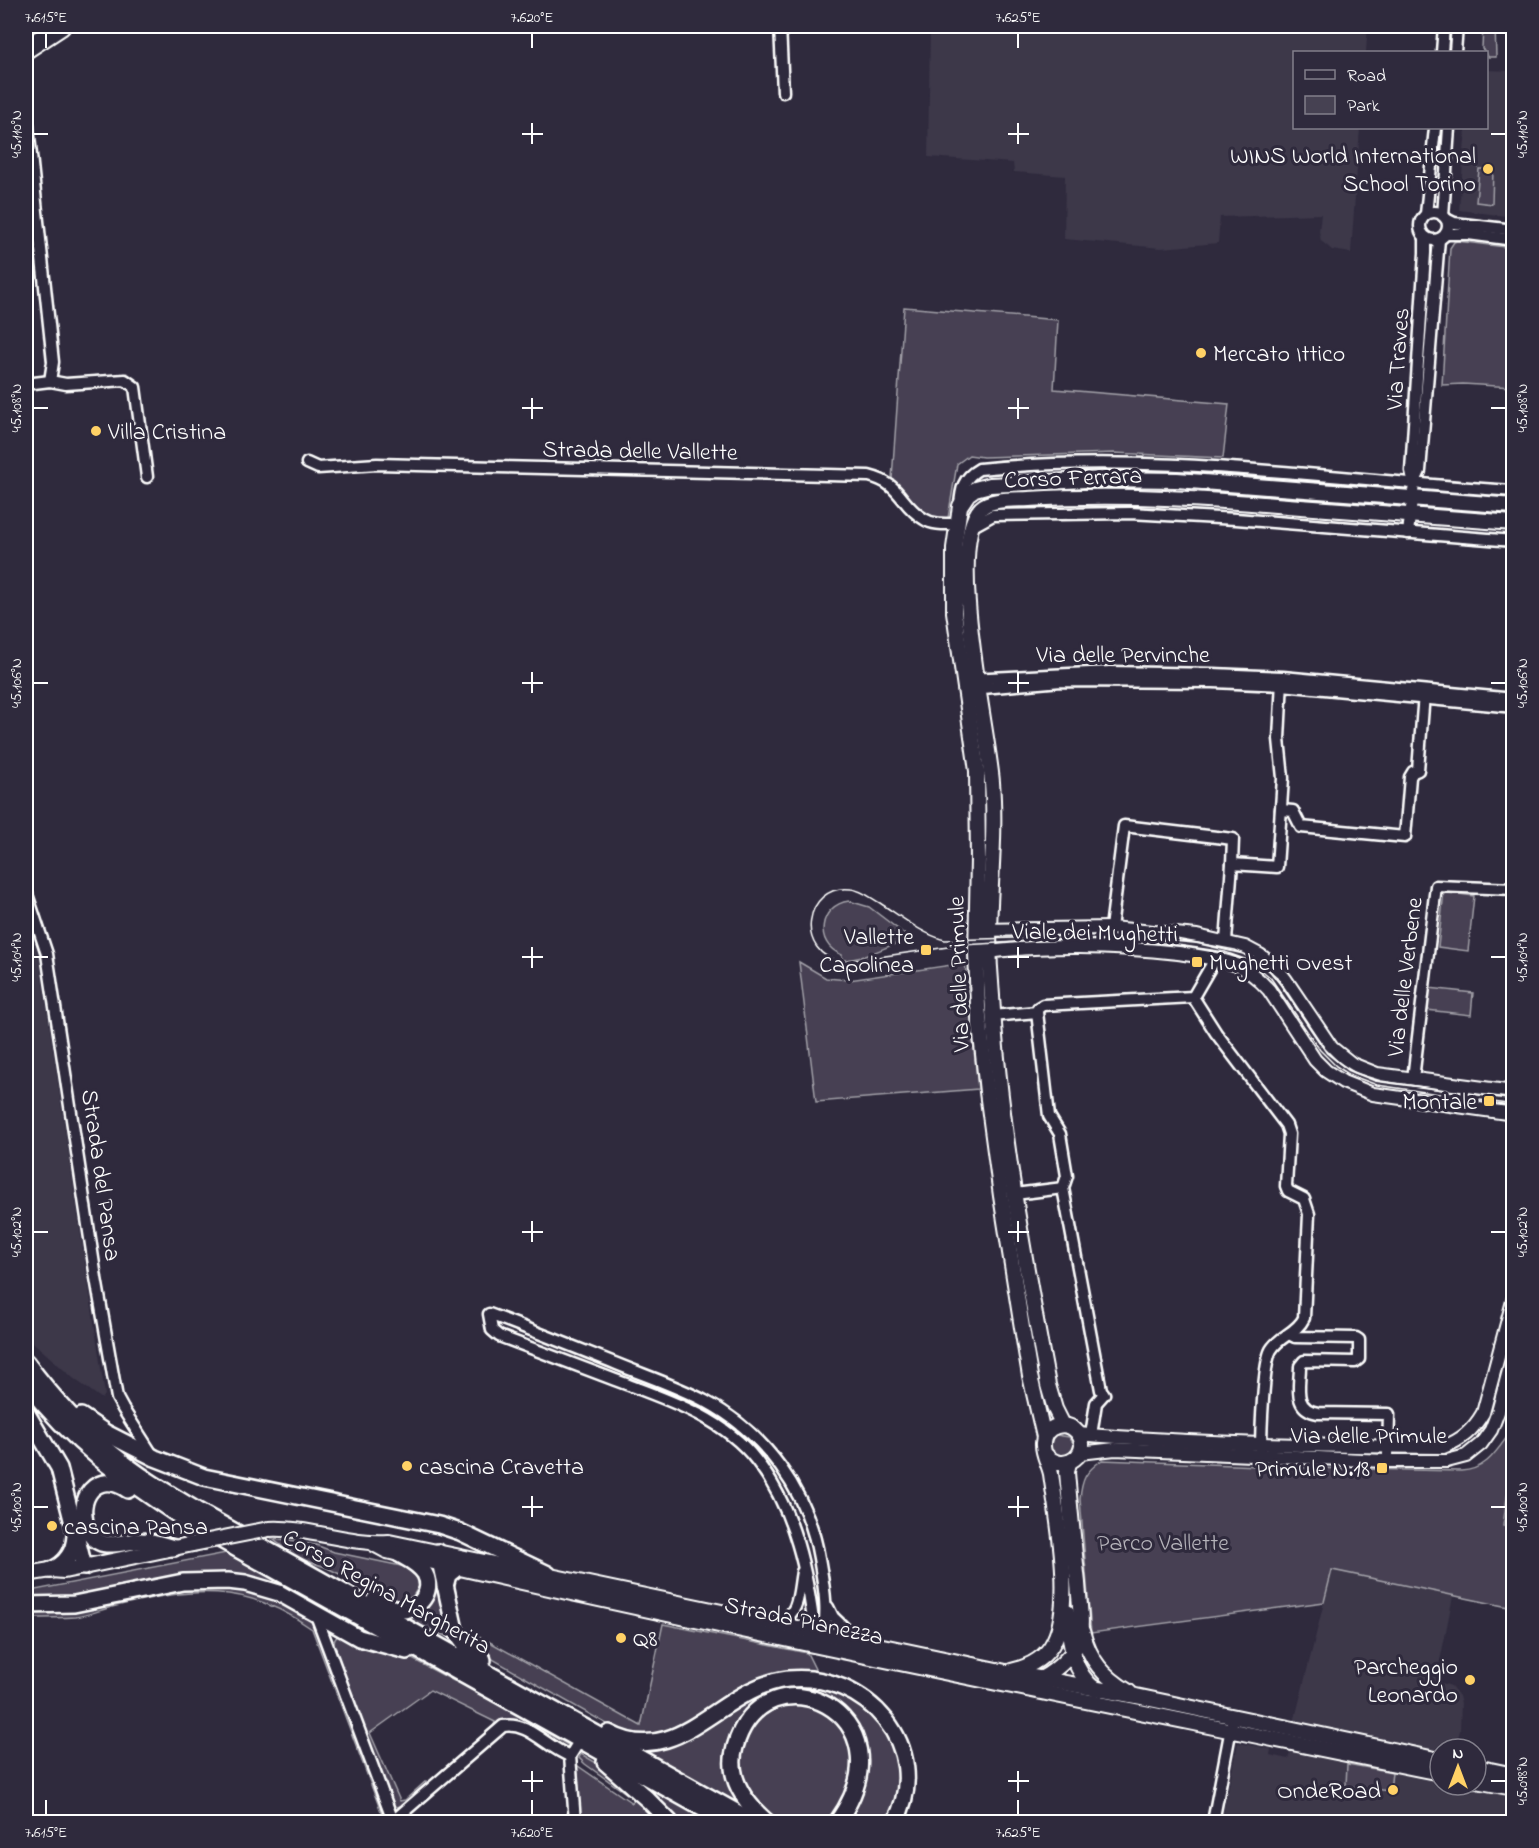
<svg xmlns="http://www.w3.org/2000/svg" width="1539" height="1848" font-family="'Indie Flower',sans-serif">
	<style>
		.built { fill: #3c3749 }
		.green { fill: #464152; stroke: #a2a0a8; stroke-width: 1.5 }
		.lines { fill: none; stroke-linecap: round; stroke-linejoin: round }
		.minor-casing { stroke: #fff; stroke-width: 15 }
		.tertiary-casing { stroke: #fff; stroke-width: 16 }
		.secondary-casing { stroke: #fff; stroke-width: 18 }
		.primary-casing { stroke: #fff; stroke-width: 20 }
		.motorway-casing { stroke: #fff; stroke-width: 22 }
		.minor { stroke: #2f2a3d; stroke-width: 10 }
		.tertiary { stroke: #2f2a3d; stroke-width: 12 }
		.secondary { stroke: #2f2a3d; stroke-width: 14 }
		.primary { stroke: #2f2a3d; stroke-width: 15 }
		.motorway { stroke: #2f2a3d; stroke-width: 18 }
		.tram { stroke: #fff; stroke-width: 1.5 }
		.secondary-bridge-casing { stroke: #fff; stroke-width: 18; stroke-linecap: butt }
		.secondary-bridge { stroke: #2f2a3d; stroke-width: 14 }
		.ticks { fill: none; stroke: #fff; stroke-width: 2 }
		.poi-dot { fill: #ffd166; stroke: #2f2a3d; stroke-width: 2 }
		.labels { text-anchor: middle; stroke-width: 6; stroke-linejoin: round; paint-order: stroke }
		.poi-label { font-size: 24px; fill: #fff; stroke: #2f2a3d; text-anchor: end }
		.street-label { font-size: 24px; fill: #fff; stroke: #2f2a3d }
		.park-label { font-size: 24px; fill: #b5b3ba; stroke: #2f2a3d }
		.neatline { fill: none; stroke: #fff; stroke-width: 2 }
		.ticks-label { font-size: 15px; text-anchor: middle; fill: #fff }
	</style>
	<rect width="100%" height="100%" fill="#2f2a3d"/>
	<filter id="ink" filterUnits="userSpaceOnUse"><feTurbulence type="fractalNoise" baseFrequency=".0167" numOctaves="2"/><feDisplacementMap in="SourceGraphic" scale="12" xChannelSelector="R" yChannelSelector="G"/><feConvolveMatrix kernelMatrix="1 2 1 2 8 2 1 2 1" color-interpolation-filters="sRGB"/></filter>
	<g filter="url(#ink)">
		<g class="built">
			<path d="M930 26H1368L1366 52H1294V128H1360L1351 253 1332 250 1321 241 1319 231 1321 214 1220 217 1218 243 1174 247 1161 248 1064 239 1065 176 1014 172 1013 163 928 157Z"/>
			<path d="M1487 70 1513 71V217L1459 210 1466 128H1486Z"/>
			<path d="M26 918 39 956 105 1395 102 1399 73 1378 26 1336Z"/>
			<path d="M1332 1570 1453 1596 1436 1681 1451 1686 1459 1696 1461 1703 1460 1731 1456 1745 1448 1749H1440V1751L1294 1722Z"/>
			<path d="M1238 1743 1271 1749 1270 1755 1288 1759 1290 1752 1440 1781V1785H1456L1513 1797V1822H1221Z"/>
		</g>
		<g class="green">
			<path d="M1483 26H1495L1496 57H1488L1486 52 1482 49Z"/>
			<path d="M1479 169H1493L1492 204 1476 202Z"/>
			<path d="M1457 241 1513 248V387L1463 384 1442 385 1450 248 1454 242Z"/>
			<path d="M904 307 1058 320 1054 389 1229 404 1223 458 1114 453 983 457 969 455 957 464 948 518C925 526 903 496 892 479Z"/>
			<path d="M1444 892 1474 896 1468 951 1438 947Z"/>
			<path d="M849 901 869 907 911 939C887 944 867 960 842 960V955C813 944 819 905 849 901Z"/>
			<path d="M799 962 826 978 849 980 965 963 978 1089 816 1102Z"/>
			<path d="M1429 988 1473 993 1471 1015 1427 1010Z"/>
			<path d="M1056 1435 1069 1437 1074 1444V1453L1055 1461 1047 1445 1049 1441Z"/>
			<path d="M1507 1437 1513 1440V1454L1503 1526 1513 1528V1608L1332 1570 1324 1602 1091 1633 1080 1499C1082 1479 1085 1472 1102 1460L1309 1468 1461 1471C1484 1470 1494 1455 1507 1437Z"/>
			<path d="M1513 1475V1522L1507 1521Z"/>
			<path d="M273 1539 316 1545 334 1552 406 1567 416 1574 419 1586 413 1596 404 1601 398 1602 325 1567 295 1557Z"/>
			<path d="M226 1553 377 1634 355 1629 231 1575 198 1573 64 1598 31 1597 30 1591Z"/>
			<path d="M439 1583 452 1636 451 1638 425 1628 407 1617 433 1584Z"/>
			<path d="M225 1587C261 1593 283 1603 314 1620L389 1819 385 1822 312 1629C245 1581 191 1588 116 1606 103 1609 89 1615 76 1617 59 1618 42 1618 26 1618V1610L185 1588Z"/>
			<path d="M663 1624 807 1653 817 1673 798 1672 678 1731 652 1738 628 1736 482 1653 471 1643 461 1626 641 1726Z"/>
			<path d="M340 1633 403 1654 454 1681 476 1689 530 1720 542 1730 568 1745 567 1747 561 1748C544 1737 524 1718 503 1720L471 1750 493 1728 495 1722 430 1690 370 1733 400 1801 405 1800 426 1781 429 1783 402 1806 394 1807 390 1804 332 1649 335 1639Z"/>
			<path d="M800 1683 848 1694 890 1733 902 1781 891 1822H842L848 1813 855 1726 792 1693 732 1741 751 1813 633 1747 744 1698Z"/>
			<path d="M793 1701 835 1715 851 1739 854 1774 831 1822H778L763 1813 744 1791 738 1753 762 1711Z"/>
			<path d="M581 1754 605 1768 663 1822H578L575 1764 632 1803 634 1799 585 1764 579 1758Z"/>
			<path d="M1347 1764 1392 1772 1390 1791 1346 1786Z"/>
			<path d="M633 1778 714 1822H676Z"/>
		</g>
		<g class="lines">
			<defs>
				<g id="minor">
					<path d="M780 26 783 92"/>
					<path d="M1442 52 1444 26"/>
					<path d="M1455 52 1457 26"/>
					<path d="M26 108 53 362 50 381"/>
					<circle cx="1434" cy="226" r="14"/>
					<path d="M1426 214 1435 128"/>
					<path d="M1443 216 1449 128"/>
					<path d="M1446 219 1454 223 1514 230"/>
					<path d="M1446 234H1468L1514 240"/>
					<path d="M26 384 50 381 66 384 125 380 135 387 147 477"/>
					<path d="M307 463 318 468 377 464 869 476C902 484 899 504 924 519 933 525 945 524 956 524"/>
					<path d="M1414 484 1420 471 1439 239"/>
					<path d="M960 506C961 489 963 478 979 469 1157 451 1336 480 1514 491"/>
					<path d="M973 526 993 515 1130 513 1236 519 1514 541"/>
					<path d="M1408 533 1414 484 1411 471 1425 253V237"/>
					<path d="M969 679 1110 672 1213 674 1283 677 1514 699"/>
					<path d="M972 689 1061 681 1213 682 1282 685 1514 707"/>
					<path d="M1281 810 1293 811 1301 827 1405 837 1410 777 1413 772 1418 770 1424 694"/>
					<path d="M26 891 47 954 96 1278 117 1398 123 1409 153 1456"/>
					<path d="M1111 928 1124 826 1233 839 1232 864"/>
					<path d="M1226 941 1232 864 1277 867 1283 778 1279 739 1282 680"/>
					<path d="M1193 997 1216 1033 1286 1125 1289 1134 1286 1186 1288 1191 1304 1199 1309 1214 1304 1318C1297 1333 1279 1336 1271 1350 1263 1364 1261 1434 1261 1452"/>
					<path d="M993 1016 1037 1012"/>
					<path d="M1413 1079 1436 886 1514 889"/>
					<path d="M1015 1194 1063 1188"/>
					<path d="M1289 1334 1295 1337 1356 1338 1359 1340V1359L1355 1362 1304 1361 1300 1366C1300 1385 1292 1409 1318 1413L1389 1414 1388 1455"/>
					<path d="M1091 1435 1096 1403 1104 1394 1101 1390 1063 1188 1067 1176 1060 1134 1049 1116 1037 1012 1038 1008 1043 1005 1193 997 1215 959"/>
					<path d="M828 1607 833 1617 856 1639"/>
					<path d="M316 1615 393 1821"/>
					<path d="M779 1623C800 1613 798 1593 802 1572"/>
					<path d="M815 1636C808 1575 795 1509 756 1460 721 1415 662 1398 610 1378 573 1364 536 1350 499 1336L492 1330 489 1314C532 1330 574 1347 617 1364 646 1376 677 1386 705 1401 765 1433 808 1492 819 1558 824 1587 829 1611 822 1640"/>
					<path d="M392 1822 503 1726C528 1721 547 1748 570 1756"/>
					<path d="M575 1822 570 1756 580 1740"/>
					<path d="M1213 1822 1232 1723"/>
				</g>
				<g id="tertiary">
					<path d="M980 930 1111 928 1197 936 1245 947 1260 955 1275 966 1286 980 1332 1048 1352 1064 1377 1074 1514 1092"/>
					<path d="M981 953C1042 944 1116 946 1178 953 1197 956 1219 958 1237 965 1250 971 1260 980 1269 990L1315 1060 1326 1071 1343 1082 1373 1094 1514 1114"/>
					<path d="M1078 1434C1200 1444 1322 1446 1443 1447 1462 1440 1473 1430 1483 1413L1514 1297"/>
					<path d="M1080 1453 1115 1449 1385 1461H1447L1466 1456 1481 1444 1491 1430 1498 1412 1514 1352"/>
				</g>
				<g id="secondary">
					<path d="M1063 1425 1055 1409 1048 1385C1024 1257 1000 1127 992 996 990 975 989 954 989 932 990 882 996 832 992 782 988 729 945 546 981 508 991 498 1016 500 1029 499 1125 493 1219 500 1314 508 1381 513 1447 518 1514 523"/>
					<path d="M1044 1437 1030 1376 1023 1334 1001 1196 987 1092 978 1006 976 953 978 860 977 771 954 612V548L960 506 968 494 975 489 990 485 1104 479 1177 480 1514 506"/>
					<path d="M269 1529C310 1527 349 1545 389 1542L1006 1672 1136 1696 1440 1760"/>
					<path d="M374 1544 387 1551 399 1554C744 1634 1093 1702 1440 1773"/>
					<path d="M26 1574 51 1570 64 1571 193 1544"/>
					<path d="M1067 1612C1070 1641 1071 1671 1096 1690"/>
					<path d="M1082 1631C1090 1661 1103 1676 1129 1692"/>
					<path d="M1011 1671C1029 1667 1046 1658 1054 1641 1074 1601 1057 1518 1051 1474 1049 1464 1042 1453 1043 1443 1044 1426 1066 1419 1077 1432 1094 1451 1064 1477 1045 1454"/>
					<path d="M1037 1680C1050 1676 1073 1656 1078 1643 1084 1625 1079 1602 1078 1583 1074 1546 1070 1509 1067 1472L1069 1462"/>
					<path d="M1476 1767 1514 1775"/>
					<path d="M1476 1781 1514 1788"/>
				</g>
				<g id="primary">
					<path d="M26 1362C52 1397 81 1429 115 1456 140 1477 168 1493 196 1510L754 1822"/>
					<path d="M26 1383C74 1445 122 1478 187 1521L727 1822"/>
					<path d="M26 1412 59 1468 84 1567"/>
					<path d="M81 1416 106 1433 155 1458 204 1477 439 1525 460 1532 548 1574"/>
					<path d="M128 1490C96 1468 74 1500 88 1530 99 1554 123 1540 142 1541 153 1541 163 1545 174 1548"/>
					<path d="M438 1552 455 1630 470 1651 483 1660"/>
					<path d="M51 1570C66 1564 74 1553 75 1536"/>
					<path d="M445 1586 448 1575 458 1567"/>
					<path d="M375 1599C383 1603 391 1609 401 1610 419 1611 434 1591 425 1574 419 1564 408 1559 399 1554"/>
					<path d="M26 1605 74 1604 183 1582 228 1581 245 1583 279 1593 359 1638 407 1651"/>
					<path d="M609 1733C679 1771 721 1686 788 1679 866 1671 934 1748 895 1822"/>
					<path d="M605 1762 647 1799 670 1822"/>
					<path d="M767 1822C745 1803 726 1778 735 1747 764 1644 916 1713 837 1822"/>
				</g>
				<g id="motorway">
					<path d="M26 27 27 26"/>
					<path d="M26 49 61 26"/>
				</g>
			</defs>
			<use href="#minor" class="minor-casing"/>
			<use href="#tertiary" class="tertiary-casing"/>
			<use href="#secondary" class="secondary-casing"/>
			<use href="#primary" class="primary-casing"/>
			<use href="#motorway" class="motorway-casing"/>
			<use href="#minor" class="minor"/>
			<use href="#tertiary" class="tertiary"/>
			<use href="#secondary" class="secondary"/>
			<use href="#primary" class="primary"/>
			<use href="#motorway" class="motorway"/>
			<path class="tram" d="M1514 1100 1381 1081 1355 1073 1339 1063 1325 1049 1277 977 1255 959 1235 950 1176 939 1114 935 945 940C922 934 900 916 880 903 871 898 862 890 851 889 804 883 793 955 843 962L962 945 1067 939 1150 941 1225 952 1250 961 1270 977 1320 1050 1336 1066 1350 1075 1377 1085 1514 1105"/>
			<defs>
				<path id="secondary-bridge" d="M193 1544 269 1529"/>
			</defs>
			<use href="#secondary-bridge" class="secondary-bridge-casing"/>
			<use href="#secondary-bridge" class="secondary-bridge"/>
		</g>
	</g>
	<path class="ticks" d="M46 33V48M532 33V48M1018 33V48M532 123V144M1018 123V144M33 134H48M522 134H543M1008 134H1029M1491 134H1506M532 398V419M1018 398V419M33 408H48M522 408H543M1008 408H1029M1491 408H1506M532 672V693M1018 672V693M33 683H48M522 683H543M1008 683H1029M1491 683H1506M532 947V968M1018 947V968M33 957H48M522 957H543M1008 957H1029M1491 957H1506M532 1221V1242M1018 1221V1242M33 1232H48M522 1232H543M1008 1232H1029M1491 1232H1506M532 1496V1517M1018 1496V1517M33 1507H48M522 1507H543M1008 1507H1029M1491 1507H1506M532 1771V1792M1018 1771V1792M522 1781H543M1008 1781H1029M1491 1781H1506M46 1800V1815M532 1800V1815M1018 1800V1815"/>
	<g class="poi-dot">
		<circle cx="1488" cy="169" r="6"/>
		<circle cx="1201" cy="353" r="6"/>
		<circle cx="96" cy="431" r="6"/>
		<rect x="920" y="944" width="12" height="12" rx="3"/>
		<rect x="1191" y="956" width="12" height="12" rx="3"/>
		<rect x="1483" y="1095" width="12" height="12" rx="3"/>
		<circle cx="407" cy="1466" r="6"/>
		<rect x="1376" y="1462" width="12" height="12" rx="3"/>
		<circle cx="52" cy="1526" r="6"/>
		<circle cx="621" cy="1638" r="6"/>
		<circle cx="1470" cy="1680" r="6"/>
		<circle cx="1393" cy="1790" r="6"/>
	</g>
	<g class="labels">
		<g class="poi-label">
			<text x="1476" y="163">WINS World International<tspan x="1476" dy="28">School Torino</tspan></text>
			<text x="1213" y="361" text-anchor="start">Mercato Ittico</text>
			<text x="108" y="439" text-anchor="start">Villa Cristina</text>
			<text x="914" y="944">Vallette<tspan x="914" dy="28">Capolinea</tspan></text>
			<text x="1209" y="970" text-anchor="start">Mughetti Ovest</text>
			<text x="1477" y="1109">Montale</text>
			<text x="419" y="1474" text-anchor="start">cascina Cravetta</text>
			<text x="1370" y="1476">Primule N.18</text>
			<text x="64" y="1534" text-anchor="start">cascina Pansa</text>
			<text x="633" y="1646" text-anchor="start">Q8</text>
			<text x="1458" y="1674">Parcheggio<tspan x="1458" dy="28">Leonardo</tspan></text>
			<text x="1381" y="1798">OndeRoad</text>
		</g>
		<g class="street-label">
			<text transform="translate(1397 359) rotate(-86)" y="8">Via Traves</text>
			<text transform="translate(640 450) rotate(1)" y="8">Strada delle Vallette</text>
			<text transform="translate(1073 477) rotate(-2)" y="8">Corso Ferrara</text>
			<text x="1123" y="662">Via delle Pervinche</text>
			<text transform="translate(1095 932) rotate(1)" y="8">Viale dei Mughetti</text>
			<text transform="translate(958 974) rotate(-92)" y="8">Via delle Primule</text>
			<text transform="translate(1404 977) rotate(-83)" y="8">Via delle Verbene</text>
			<text transform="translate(102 1175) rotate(82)" y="8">Strada del Pansa</text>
			<text x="1369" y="1443">Via delle Primule</text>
			<text transform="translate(387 1591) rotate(29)" y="8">Corso Regina Margherita</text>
			<text transform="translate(804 1620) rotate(12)" y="8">Strada Pianezza</text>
		</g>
		<g class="park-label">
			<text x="1163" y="1550">Parco Vallette</text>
		</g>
	</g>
	<rect width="1539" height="1848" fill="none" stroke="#2f2a3d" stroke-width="66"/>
	<rect x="1293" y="51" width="195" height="78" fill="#2f2a3d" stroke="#827f8b" stroke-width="1.5"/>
	<rect x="1305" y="70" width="30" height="9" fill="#2f2a3d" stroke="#827f8b" stroke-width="1.5"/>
	<text x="1347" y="81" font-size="18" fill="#ffffff">Road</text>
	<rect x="1305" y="96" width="30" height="18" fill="#464152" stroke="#827f8b" stroke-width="1.5"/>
	<text x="1347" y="111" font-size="18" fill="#ffffff">Park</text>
	<g transform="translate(1458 1767)"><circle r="28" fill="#2f2a3d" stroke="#827f8b" stroke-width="1.5"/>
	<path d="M0-4.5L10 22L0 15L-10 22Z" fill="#ffd166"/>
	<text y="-9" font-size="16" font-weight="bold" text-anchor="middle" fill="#ffffff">N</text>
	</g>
	<rect x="33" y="33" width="1473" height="1782" class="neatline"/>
	<g class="ticks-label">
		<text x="46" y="22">7.615°E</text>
		<text x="532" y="22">7.620°E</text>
		<text x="1018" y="22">7.625°E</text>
		<text transform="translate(16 134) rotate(-90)" y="5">45.110°N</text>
		<text transform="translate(1522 134) rotate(-90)" y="5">45.110°N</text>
		<text transform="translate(16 408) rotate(-90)" y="5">45.108°N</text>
		<text transform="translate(1522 408) rotate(-90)" y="5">45.108°N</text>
		<text transform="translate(16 683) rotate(-90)" y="5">45.106°N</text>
		<text transform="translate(1522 683) rotate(-90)" y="5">45.106°N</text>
		<text transform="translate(16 957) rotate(-90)" y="5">45.104°N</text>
		<text transform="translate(1522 957) rotate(-90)" y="5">45.104°N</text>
		<text transform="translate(16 1232) rotate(-90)" y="5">45.102°N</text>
		<text transform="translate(1522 1232) rotate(-90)" y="5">45.102°N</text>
		<text transform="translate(16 1507) rotate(-90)" y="5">45.100°N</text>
		<text transform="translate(1522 1507) rotate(-90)" y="5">45.100°N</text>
		<text transform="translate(1522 1781) rotate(-90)" y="5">45.098°N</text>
		<text x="46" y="1837">7.615°E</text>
		<text x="532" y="1837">7.620°E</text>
		<text x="1018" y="1837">7.625°E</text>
	</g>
</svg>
